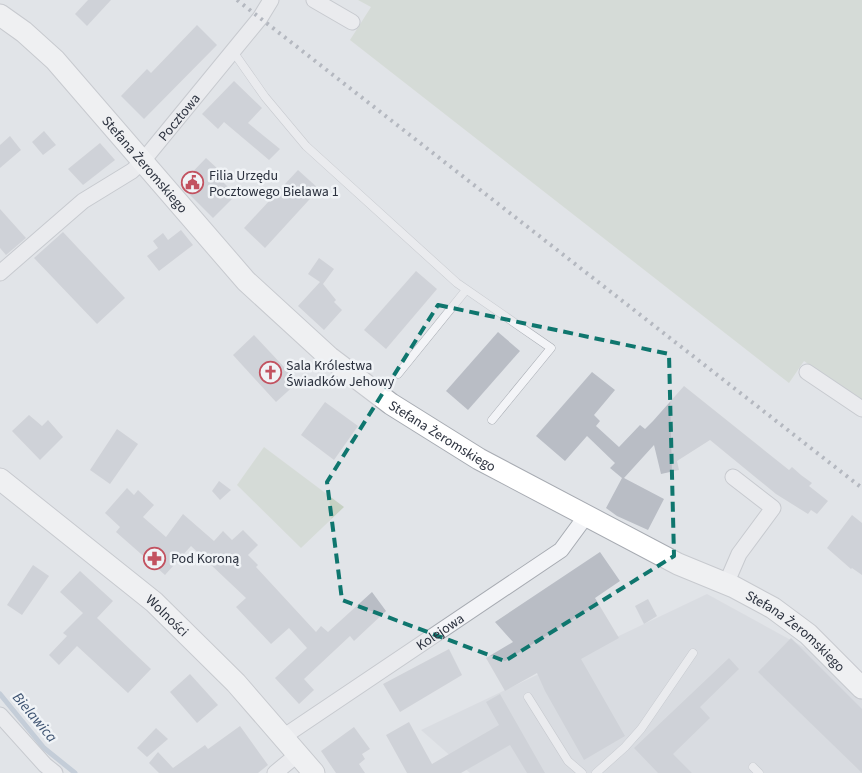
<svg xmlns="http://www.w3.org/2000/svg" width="862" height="773" font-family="'Source Sans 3',sans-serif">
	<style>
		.built { fill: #cfd3da }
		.green { fill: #c6d1c3 }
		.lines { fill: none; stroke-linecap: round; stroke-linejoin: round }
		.stream { stroke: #9fb1c5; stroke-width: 5 }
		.building { fill: #b9bdc5 }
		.lane-casing { stroke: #a7abb2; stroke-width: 9 }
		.street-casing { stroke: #a7abb2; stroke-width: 17 }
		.secondary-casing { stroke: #a7abb2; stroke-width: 23 }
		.lane { stroke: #f3f4f7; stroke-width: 8 }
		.street { stroke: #f3f4f7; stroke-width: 15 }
		.secondary { stroke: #fff; stroke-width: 21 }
		.rail { stroke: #7c8390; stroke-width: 4; stroke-dasharray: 2.5 5; stroke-linecap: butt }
		.marked { fill: none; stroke: #0f766e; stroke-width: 4; stroke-dasharray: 10 6; stroke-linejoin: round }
		.labels { text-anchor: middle; stroke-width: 5; stroke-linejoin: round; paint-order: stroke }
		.street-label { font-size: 14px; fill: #2b313e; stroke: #f0f3f6 }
		.poi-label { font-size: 14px; fill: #2b313e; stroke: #f0f3f6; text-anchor: start }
		.water-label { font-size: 15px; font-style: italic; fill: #394f6e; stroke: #f0f3f6 }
	</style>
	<rect width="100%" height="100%" fill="#e1e4e8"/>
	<path class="built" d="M707 594 862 679V773H470L421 730Z"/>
	<g class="green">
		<path d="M358 0H862V402L804 361 789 383 350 40 371 7Z"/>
		<path d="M264 447 344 507 301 548 237 485Z"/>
	</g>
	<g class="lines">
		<path class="stream" d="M0 694 44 748 75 773"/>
	</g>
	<g class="building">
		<path d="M88 0H111L87 26 75 14Z"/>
		<path d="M197 25 217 45 144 119 121 96 147 69 151 73Z"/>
		<path d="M234 81 262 108 248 123 280 149 269 160 224 122 218 129 202 114Z"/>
		<path d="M44 131 56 145 43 155 32 142Z"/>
		<path d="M10 136 21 150 0 168V145Z"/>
		<path d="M100 143 115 160 83 185 68 169Z"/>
		<path d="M206 158 219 170 215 174 236 195 213 218 180 185Z"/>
		<path d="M298 170 319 189 265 248 244 228Z"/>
		<path d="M0 209 26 238 6 255 0 248Z"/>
		<path d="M181 230 193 245 159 271 147 256 158 248 153 241 163 233 168 240Z"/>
		<path d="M63 232 125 298 97 324 34 258Z"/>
		<path d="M319 258 334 269 323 284 336 300 334 302 342 310 324 330 298 306 320 282 308 274Z"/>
		<path d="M416 271 437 289 386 349 364 330Z"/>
		<path d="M498 332 520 351 468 410 446 391Z"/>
		<path d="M254 335 298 382 276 402 233 355Z"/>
		<path d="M592 372 615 390 594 415 600 421 596 426 619 447 640 425 645 429 653 421 684 386 789 470 792 467 801 475 812 483 809 486 828 501 817 514 811 510 808 514 776 494 710 440 677 461 679 470 661 474 654 445 624 478 664 499 648 530 617 516 606 508 622 478 610 468 615 463 587 436 565 461 536 436Z"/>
		<path d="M325 402 358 426 334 460 301 435Z"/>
		<path d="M29 415 42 426 48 420 63 437 40 460 12 431Z"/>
		<path d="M117 429 138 444 110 484 90 470Z"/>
		<path d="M219 481 231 490 220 500 212 491Z"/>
		<path d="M127 488 134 495 138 490 154 505 143 517 166 537 183 514 214 541 223 531 232 540 243 530 258 545 248 555 258 565 256 567 316 632 321 626 328 632 372 592 386 611 354 641 350 636 304 679 314 690 299 704 275 678 307 648 289 628 271 644 236 607 246 598 191 546 165 575 116 532 120 527 105 513Z"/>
		<path d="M852 515 862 523V575L852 568 851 569 827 548Z"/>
		<path d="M600 552 620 581 595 598 619 638 581 659 625 736 584 760 545 691 537 673 505 691 486 658 513 642 495 622Z"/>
		<path d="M33 565 49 576 22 615 7 605Z"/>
		<path d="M80 571 113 601 97 618 151 669 128 693 77 646 59 665 49 655 67 636 63 633 83 613 60 592Z"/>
		<path d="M648 599 657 616 644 624 635 606Z"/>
		<path d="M791 638 862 709V773L758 672Z"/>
		<path d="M449 649 462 675 400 712 383 684Z"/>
		<path d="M729 658 739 669 700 707 710 718 673 754 692 773H658L634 748Z"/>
		<path d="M190 674 218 705 197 723 170 692Z"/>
		<path d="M500 694 545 773H527L510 745 461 773H407L386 735 409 722 432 764 499 725 486 702Z"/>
		<path d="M240 726 268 765 258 773H159L149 763 158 752 173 768 205 745 208 749Z"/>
		<path d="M354 727 370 749 362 754 365 759 359 764 365 773H336L321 751Z"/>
		<path d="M156 728 168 739 147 757 137 748Z"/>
	</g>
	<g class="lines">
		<defs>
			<g id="lane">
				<path d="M232 50 265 97 306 146 457 283 551 348 492 420"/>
				<path d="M398 374 466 290"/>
				<path d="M528 697 568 761 582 773"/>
				<path d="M753 767 759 773"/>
				<path d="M596 773 625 747 641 729 693 653"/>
			</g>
			<g id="street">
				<path d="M314 0 352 22"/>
				<path id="s1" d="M0 273 83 201 132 171 142 162 260 18 271 0"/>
				<path d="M807 372 862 409"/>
				<path d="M726 584 739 554 773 508 733 477"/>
				<path d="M0 715 45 765 55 773"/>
				<path id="s2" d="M283 737 561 550 586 516"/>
				<path d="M275 773 298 754"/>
			</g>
			<g id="secondary">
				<path id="s3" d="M0 15 24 32 55 60 246 281 329 357 391 404 479 459 678 564 734 587 773 608 808 634 862 688"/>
				<path id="s4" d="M0 479 154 602 236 683 314 773"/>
			</g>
		</defs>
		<use href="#lane" class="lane-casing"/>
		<use href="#street" class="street-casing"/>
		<use href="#secondary" class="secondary-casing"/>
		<use href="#lane" class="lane"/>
		<use href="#street" class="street"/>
		<use href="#secondary" class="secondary"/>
		<path class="rail" d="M237 0 862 488"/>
	</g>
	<path d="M0 0H862V773H0ZM438 305 669 354 674 556 505 661 342 600 327 482Z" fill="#e1e4e8" fill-opacity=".55" fill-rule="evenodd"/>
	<path class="marked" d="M438 305 669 354 674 556 505 661 342 600 327 482Z"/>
	<defs>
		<symbol id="civic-ring" viewBox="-11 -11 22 22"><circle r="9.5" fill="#f0f3f6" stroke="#c25260" stroke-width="1.5"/><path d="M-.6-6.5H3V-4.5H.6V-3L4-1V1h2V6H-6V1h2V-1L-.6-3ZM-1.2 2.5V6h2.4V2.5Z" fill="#c25260"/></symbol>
		<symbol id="church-ring" viewBox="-11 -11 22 22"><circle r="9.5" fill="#f0f3f6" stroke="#c25260" stroke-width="1.5"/><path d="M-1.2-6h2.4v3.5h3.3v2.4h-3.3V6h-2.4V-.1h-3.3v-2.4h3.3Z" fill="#c25260"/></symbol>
		<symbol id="pharmacy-ring" viewBox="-11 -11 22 22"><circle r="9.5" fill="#f0f3f6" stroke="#c25260" stroke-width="1.5"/><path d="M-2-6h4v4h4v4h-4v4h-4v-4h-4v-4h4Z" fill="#c25260"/></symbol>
	</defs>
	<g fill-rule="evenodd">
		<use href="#civic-ring" x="180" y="170" width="25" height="25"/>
		<use href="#church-ring" x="258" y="360" width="25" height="25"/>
		<use href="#pharmacy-ring" x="142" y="546" width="25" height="25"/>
	</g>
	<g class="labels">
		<g class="street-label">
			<text dy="5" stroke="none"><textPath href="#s1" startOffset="239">Pocztowa</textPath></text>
			<text dy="5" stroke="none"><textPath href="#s3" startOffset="209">Stefana Żeromskiego</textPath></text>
			<text dy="5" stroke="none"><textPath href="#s3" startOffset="614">Stefana Żeromskiego</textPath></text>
			<text dy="5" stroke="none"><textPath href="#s4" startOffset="216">Wolności</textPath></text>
			<text dy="5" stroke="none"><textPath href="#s2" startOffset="189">Kolejowa</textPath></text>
			<text dy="5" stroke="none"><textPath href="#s3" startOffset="1019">Stefana Żeromskiego</textPath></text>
		</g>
		<g class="poi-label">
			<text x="209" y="180">Filia Urzędu<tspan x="209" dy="16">Pocztowego Bielawa 1</tspan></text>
			<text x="286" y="370">Sala Królestwa<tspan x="286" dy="16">Świadków Jehowy</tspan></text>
			<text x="171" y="563">Pod Koroną</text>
		</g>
		<g class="water-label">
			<text transform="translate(35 717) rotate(50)" y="5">Bielawica</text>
		</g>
	</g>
</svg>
